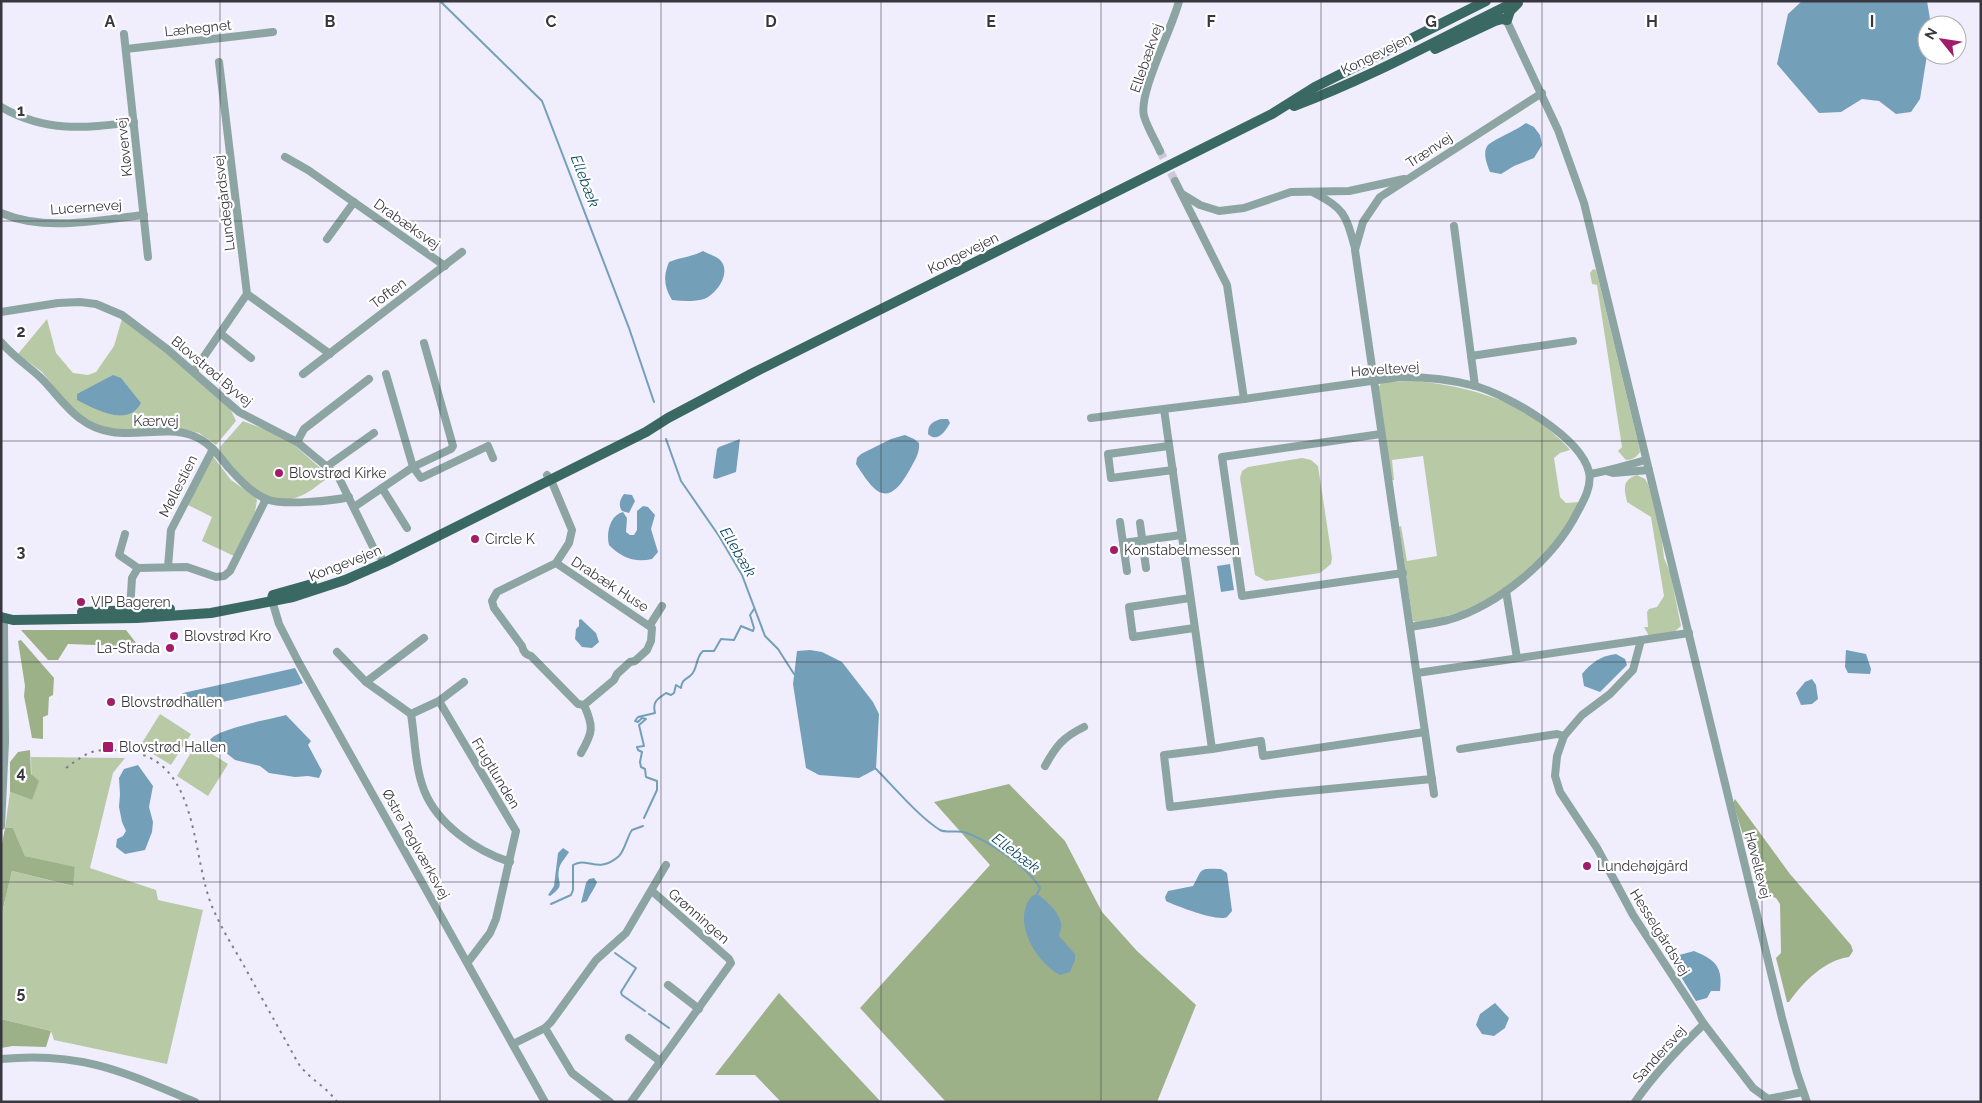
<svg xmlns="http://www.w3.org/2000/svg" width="1982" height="1103" font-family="Raleway,sans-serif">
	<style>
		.green { fill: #b8caa5 }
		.forest { fill: #9db189 }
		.water { fill: #73a0b8 }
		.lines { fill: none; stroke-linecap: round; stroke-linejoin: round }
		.stream { stroke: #73a0b8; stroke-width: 2 }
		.minor-tunnel { stroke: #cbc9d7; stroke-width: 8; stroke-dasharray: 8 4; stroke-linecap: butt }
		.minor { stroke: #8da5a2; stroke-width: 8 }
		.major { stroke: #3a6863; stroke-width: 10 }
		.rail { stroke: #7f7d89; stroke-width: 2; stroke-dasharray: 2.5 5; stroke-linecap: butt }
		.grid { fill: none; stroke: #38373f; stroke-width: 1; stroke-opacity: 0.55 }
		.poi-dot { fill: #a21c69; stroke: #fff; stroke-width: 2 }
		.labels { text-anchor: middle; stroke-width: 4.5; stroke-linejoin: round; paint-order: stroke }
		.street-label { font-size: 14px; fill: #38373f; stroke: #fff }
		.poi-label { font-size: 14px; fill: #38373f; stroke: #fff; text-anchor: start }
		.water-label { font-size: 15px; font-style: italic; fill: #0b4962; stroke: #fff }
		.grid-label { font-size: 16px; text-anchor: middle; font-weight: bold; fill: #38373f; stroke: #fff; stroke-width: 4.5; stroke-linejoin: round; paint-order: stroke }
	</style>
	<rect width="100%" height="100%" fill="#f0edfd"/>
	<g class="green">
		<path d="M1593 269 1596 270 1597 274 1637 438 1640 452C1637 457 1632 460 1626 460L1618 451 1622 447 1597 285 1592 284 1590 273Z"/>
		<path d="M47 319 56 353 73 373 88 375 96 372 114 346 122 319 164 350 230 408 236 421 216 445 199 433 183 429 113 430 98 425 75 412 42 372 18 354Z"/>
		<path d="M1418 381C1468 387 1516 399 1554 434 1559 439 1566 444 1570 450L1560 453 1554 458 1560 497 1566 503 1579 502C1551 562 1483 616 1416 622L1413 621 1399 527 1401 526 1407 561 1437 556 1423 456 1392 460 1394 480H1391L1378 388 1382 382Z"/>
		<path d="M243 421 277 434 292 443 328 475V478C319 484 308 494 298 497 275 506 251 490 236 473 230 465 220 458 220 447Z"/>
		<path d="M212 455 231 480 254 496 257 500 255 512 234 556 202 541 212 517 186 504Z"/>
		<path d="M1302 458 1311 460 1318 466 1332 558 1331 564 1320 573 1266 581 1255 575 1240 478 1242 471 1248 467Z"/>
		<path d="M1637 475 1645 479 1648 484 1661 533 1664 558 1670 572 1681 626 1674 632 1649 636 1644 627H1648L1647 612 1649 609 1657 607 1664 596 1651 517 1627 502C1624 488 1622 480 1637 475Z"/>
		<path d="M160 714 191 734 171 765 140 746Z"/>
		<path d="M196 744 228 764 208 796 177 776Z"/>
		<path d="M31 757 125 758 113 773 90 868 156 890 158 900 203 910 167 1064 54 1040 51 1031 1 1019V917L12 871 72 886 75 868 25 856 13 828H5L10 792 32 800Z"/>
	</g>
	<g class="forest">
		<path d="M21 630H126L140 648 129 651 122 646 68 644 58 660H48Z"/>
		<path d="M21 640 54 678 53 695 49 697 48 715 43 717V739L32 738 24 696 25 686 18 641Z"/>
		<path d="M30 750 31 774 39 781 32 800 10 792V762L18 752Z"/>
		<path d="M1009 784 1065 841 1102 912 1137 951 1196 1005 1157 1102H946L860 1008 990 865 934 802Z"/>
		<path d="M1735 799 1790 874 1851 945 1853 951 1849 957C1825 960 1803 982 1789 1002H1787L1776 958 1781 953 1780 904 1776 898 1767 895C1759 884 1756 863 1757 849L1744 838 1733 803Z"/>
		<path d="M5 828H13L25 856 75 867 73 886 12 871 1 917V849Z"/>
		<path d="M779 993 881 1102H781L755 1075H715Z"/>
		<path d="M1 1019 51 1031 46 1047 13 1046 1 1048Z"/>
	</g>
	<g class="water">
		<path d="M1802 1H1927L1931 25H1927V55L1920 99 1911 112 1896 114 1879 101 1862 99 1841 112 1819 113 1777 64 1788 14Z"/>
		<path d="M1526 123 1534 127 1540 135 1542 145 1534 158 1514 166 1501 174 1490 172C1487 165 1482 152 1488 145 1493 140 1517 130 1526 123Z"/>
		<path d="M703 251C708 254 717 256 721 261 731 273 717 294 704 299 693 302 683 301 672 300 664 287 663 276 669 262 681 257 692 257 703 251Z"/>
		<path d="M113 375 121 378 141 403C128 428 95 409 77 400V394Z"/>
		<path d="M941 419H948L950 423C945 432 937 443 928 434 928 424 932 422 941 419Z"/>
		<path d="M905 435 914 439 919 443C920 454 914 461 909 471 887 510 874 492 856 464L857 458 861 454 891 439Z"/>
		<path d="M740 439 736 472 716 479 713 478 717 449 719 447Z"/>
		<path d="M624 494 632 495 635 501 629 513 622 511C618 505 620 499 624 494Z"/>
		<path d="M643 506 648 507 655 515 651 529 658 552 652 559C634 563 621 557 609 545 606 533 610 515 623 512L627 518 626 532 630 535H634L637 530V511Z"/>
		<path d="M1230 564 1234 590 1221 592 1217 566Z"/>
		<path d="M581 619 596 633 599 642 592 648 582 647 575 639 576 629 579 626V620Z"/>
		<path d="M810 650 822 652 842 662 873 702 879 714 876 769 859 778 819 775 806 768 793 684 797 651Z"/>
		<path d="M1846 650 1866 654 1871 669 1870 674 1848 673 1845 667Z"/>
		<path d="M1616 654 1625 659 1627 665 1600 692 1584 686 1582 674C1592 662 1601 656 1616 654Z"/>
		<path d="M295 668 303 683 298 685 200 707 185 703 181 696 183 693Z"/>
		<path d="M1812 679 1816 685 1818 699 1812 704 1801 705 1796 693 1805 682Z"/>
		<path d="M286 715 311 741 308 745 322 771 319 778 308 776 295 777 269 773 260 766 235 760 210 740C217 729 271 719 286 715Z"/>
		<path d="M138 765 153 786 149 807 153 822 152 832 145 850 125 854 116 847 117 839 123 836 126 831 122 822 119 807 120 794 119 778 124 769Z"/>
		<path d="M563 848 569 852C566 857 560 863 559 869 556 884 567 884 550 896L548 895 554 886 558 853Z"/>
		<path d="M1221 869 1227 873 1232 911 1227 917C1218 922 1176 906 1166 901L1165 897 1168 891 1193 886C1203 869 1197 868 1221 869Z"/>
		<path d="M594 878 597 882C595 888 590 894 587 901L581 903 586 883 589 879Z"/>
		<path d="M1037 894C1046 900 1059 912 1061 923 1062 927 1060 932 1059 936L1075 954V960L1070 972 1060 975C1039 964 1017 931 1026 906 1027 902 1030 899 1032 896Z"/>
		<path d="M1694 951C1716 960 1723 967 1720 991H1711L1707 998 1696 1001 1673 964 1672 957Z"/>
		<path d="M1495 1003 1509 1018 1505 1028 1494 1036 1482 1034 1476 1025 1480 1014Z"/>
	</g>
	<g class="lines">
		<g class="stream">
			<path d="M440 1 542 101 629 328 654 402"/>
			<path d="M666 439 681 481 719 536 742 575 765 636 778 649 794 674"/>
			<path d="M876 769C894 787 919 817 940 830 948 834 959 829 967 833 990 842 1028 867 1040 888L1037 894"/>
			<path d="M644 818 657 790V781L646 777 645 769 641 767 640 762 642 752 638 750 637 747 644 746 639 725 646 719 642 718 638 722 635 721 638 717 655 713C652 701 658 699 666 693L671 695 674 693 676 685 681 688C682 679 686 680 691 675 698 669 695 658 703 651H714L721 639 734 640 741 626 753 631 754 628 750 615 754 609"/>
			<path d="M551 904 571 895 573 890V865C587 856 598 875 619 856 625 850 627 837 632 830L643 826"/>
			<path d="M615 953 636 968 621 992 622 995 645 1011"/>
			<path d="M649 1014 669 1028"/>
		</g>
		<path class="minor-tunnel" d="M1160 151 1175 181"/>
		<g class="minor">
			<path d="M1504 15 1558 130 1584 203 1782 1018 1797 1073 1807 1102"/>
			<path d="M124 34 148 257"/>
			<path d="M126 49 273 32"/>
			<path d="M1 107C46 133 85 128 134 122"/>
			<path d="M1160 151C1155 140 1147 127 1144 116 1138 93 1173 27 1179 1"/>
			<path d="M285 157 308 170 445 266"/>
			<path d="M1175 181 1227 285 1244 399"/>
			<path d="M1314 193C1345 208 1346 216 1355 248"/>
			<path d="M1182 194 1200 205 1219 211 1244 208 1291 192 1349 191 1404 179"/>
			<path d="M1 213C46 232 97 220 144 215"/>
			<path d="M1454 226 1475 386"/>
			<path d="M327 239 354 202"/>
			<path d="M247 294 330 354"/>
			<path d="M1 312 58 303 80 302 96 304 122 315 167 349 239 412 297 442 338 476 377 555 381 557"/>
			<path d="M220 333 251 358"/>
			<path d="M1 342C13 356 28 366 41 378 63 400 77 427 112 432 137 436 168 427 191 435 207 440 218 454 228 467 239 479 253 495 269 500 284 505 333 501 349 497"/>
			<path d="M1471 356 1573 341"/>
			<path d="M194 371 247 294 219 62"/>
			<path d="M303 374 462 252"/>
			<path d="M386 374 413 467 421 478 488 446 493 458"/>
			<path d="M1164 409 1212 749 1164 755 1170 807 1277 794 1432 779"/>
			<path d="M1091 418 1244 399 1400 377C1425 377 1450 379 1475 386 1508 395 1581 437 1589 472 1592 486 1584 500 1578 511 1554 559 1499 605 1448 620 1436 623 1423 625 1410 627"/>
			<path d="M1381 434 1222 457 1242 596 1403 573"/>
			<path d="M297 442 304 429 369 379"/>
			<path d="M1169 446 1108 454 1111 478 1173 470"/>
			<path d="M326 467 374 433"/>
			<path d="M1606 471 1613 473 1649 470"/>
			<path d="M1590 474C1609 471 1627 465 1646 460"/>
			<path d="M547 475 551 480 572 530 569 543 556 563 497 592 492 601 494 608 522 646C523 651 526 655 531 656L578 704 584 705 614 680 617 674 630 662 635 661 647 650 651 641 652 628 556 563"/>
			<path d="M382 488 407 528"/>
			<path d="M354 507 413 467 451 449 453 446 424 343"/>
			<path d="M1120 522 1127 571"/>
			<path d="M1140 523 1146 568"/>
			<path d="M125 534 119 555 138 568"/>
			<path d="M1123 543 1181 535"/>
			<path d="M168 567 171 530 213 449"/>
			<path d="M1506 591 1517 658"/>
			<path d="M271 597 279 624 299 663 545 1102"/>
			<path d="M1190 598 1129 607 1133 637 1194 628"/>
			<path d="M130 610 132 578 138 568 187 567 216 577 224 576 230 571 266 499"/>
			<path d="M1 619 4 625 5 742 1 826"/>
			<path d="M650 625 662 606"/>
			<path d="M1641 640 1633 670 1610 694 1582 715 1564 736 1557 756 1555 776 1560 792 1597 848 1633 915 1704 1024 1753 1088 1768 1099 1803 1092"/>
			<path d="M337 652 366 682 424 638"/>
			<path d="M1417 673 1689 633"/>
			<path d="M366 682 411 714 439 701 464 682"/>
			<path d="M439 701 516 831 496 919 490 933 468 962"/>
			<path d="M411 714C415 739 415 767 424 790 437 824 476 851 510 862"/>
			<path d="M1212 749 1261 741 1263 756 1425 732"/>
			<path d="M1460 749 1557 734 1564 736"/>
			<path d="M581 753C593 732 594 727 584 705"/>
			<path d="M1045 766C1056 746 1063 737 1084 727"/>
			<path d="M1434 794 1355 250 1363 222 1380 197 1542 93"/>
			<path d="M668 985 699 1009"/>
			<path d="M545 1028 572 1073 610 1102"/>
			<path d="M629 1038 660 1061"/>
			<path d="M513 1044 545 1028 551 1022 596 960 626 933 666 865"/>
			<path d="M1 1059C81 1051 124 1072 195 1102"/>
			<path d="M631 1102 731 963 729 959 652 891"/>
			<path d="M1635 1102C1655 1073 1679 1048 1704 1024"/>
		</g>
		<g class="major">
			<path d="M1435 49 1495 21 1502 19 1507 20 1510 11 1518 3"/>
			<path d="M1294 106C1370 78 1443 37 1517 1"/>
			<path d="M273 595 312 584"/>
			<path d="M82 612 170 609"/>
			<path d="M1 617 13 620 137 618 211 613 293 597 345 580 386 562 646 432 668 418 753 373 1272 114 1315 87 1486 1"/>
		</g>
		<path class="rail" d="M66 768C90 750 95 748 125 751 202 758 190 860 214 911 222 929 233 947 243 964 261 997 280 1030 298 1063 309 1079 327 1087 337 1102"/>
	</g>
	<path class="grid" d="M220 1V1102M440 1V1102M661 1V1102M881 1V1102M1101 1V1102M1321 1V1102M1542 1V1102M1762 1V1102M1 221H1981M1 441H1981M1 662H1981M1 882H1981"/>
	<g class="poi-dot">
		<circle cx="279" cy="473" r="5"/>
		<circle cx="475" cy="539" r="5"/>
		<circle cx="1114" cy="550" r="5"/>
		<circle cx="81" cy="602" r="5"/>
		<circle cx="174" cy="636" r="5"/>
		<circle cx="170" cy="648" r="5"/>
		<circle cx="111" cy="702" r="5"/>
		<rect x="102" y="741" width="12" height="12" rx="2.5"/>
		<circle cx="1587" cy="866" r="5"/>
	</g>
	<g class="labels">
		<g class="street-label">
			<text transform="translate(198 28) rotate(-6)" y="5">Læhegnet</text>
			<text transform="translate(1376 54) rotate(-26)" y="5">Kongevejen</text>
			<text transform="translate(1146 58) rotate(-71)" y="5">Ellebækvej</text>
			<text transform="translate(124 147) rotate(-96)" y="5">Kløvervej</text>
			<text transform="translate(1429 150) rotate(-33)" y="5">Trænvej</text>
			<text transform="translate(224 203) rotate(-97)" y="5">Lundegårdsvej</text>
			<text transform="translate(86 207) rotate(-4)" y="5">Lucernevej</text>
			<text transform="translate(407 224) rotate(35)" y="5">Drabæksvej</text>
			<text transform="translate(963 253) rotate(-26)" y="5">Kongevejen</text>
			<text transform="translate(388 293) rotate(-37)" y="5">Toften</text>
			<text transform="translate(1385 369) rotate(-4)" y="5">Høveltevej</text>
			<text transform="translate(212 371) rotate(40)" y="5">Blovstrød Byvej</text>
			<text x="156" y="426">Kærvej</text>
			<text transform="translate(178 486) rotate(-63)" y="5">Møllestien</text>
			<text transform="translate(345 563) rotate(-21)" y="5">Kongevejen</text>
			<text transform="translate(610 584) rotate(33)" y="5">Drabæk Huse</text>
			<text transform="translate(496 773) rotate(59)" y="5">Frugtlunden</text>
			<text transform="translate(416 844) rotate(61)" y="5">Østre Teglværksvej</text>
			<text transform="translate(1758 865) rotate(76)" y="5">Høveltevej</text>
			<text transform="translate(699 916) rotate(41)" y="5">Grønningen</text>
			<text transform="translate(1660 932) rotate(58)" y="5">Hesselgårdsvej</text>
			<text transform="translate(1659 1054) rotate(-48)" y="5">Sandersvej</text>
		</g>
		<g class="poi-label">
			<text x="289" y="478">Blovstrød Kirke</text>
			<text x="485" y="544">Circle K</text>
			<text x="1124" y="555">Konstabelmessen</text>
			<text x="91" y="607">VIP Bageren</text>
			<text x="184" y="641">Blovstrød Kro</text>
			<text x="160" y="653" text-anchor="end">La-Strada</text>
			<text x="121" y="707">Blovstrødhallen</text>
			<text x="119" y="752">Blovstrød Hallen</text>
			<text x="1597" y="871">Lundehøjgård</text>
		</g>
		<g class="water-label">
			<text transform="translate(585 181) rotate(69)" y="5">Ellebæk</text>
			<text transform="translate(738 552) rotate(59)" y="5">Ellebæk</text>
			<text transform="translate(1016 853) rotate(37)" y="5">Ellebæk</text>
		</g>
	</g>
	<g class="grid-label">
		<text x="110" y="27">A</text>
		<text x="330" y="27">B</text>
		<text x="551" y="27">C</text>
		<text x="771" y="27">D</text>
		<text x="991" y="27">E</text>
		<text x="1211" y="27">F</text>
		<text x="1431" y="27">G</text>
		<text x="1652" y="27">H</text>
		<text x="1872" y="27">I</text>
		<text x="21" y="116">1</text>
		<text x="21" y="337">2</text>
		<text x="21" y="557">3</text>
		<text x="21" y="778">4</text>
		<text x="21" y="998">5</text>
	</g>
	<rect width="1982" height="1103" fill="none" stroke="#38373f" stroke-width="5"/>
	<g transform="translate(1942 40) rotate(300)"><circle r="24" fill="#ffffff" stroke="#afafb2"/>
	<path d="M0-4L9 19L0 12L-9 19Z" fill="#a21c69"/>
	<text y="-8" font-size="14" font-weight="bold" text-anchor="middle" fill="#38373f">N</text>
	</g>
</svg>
